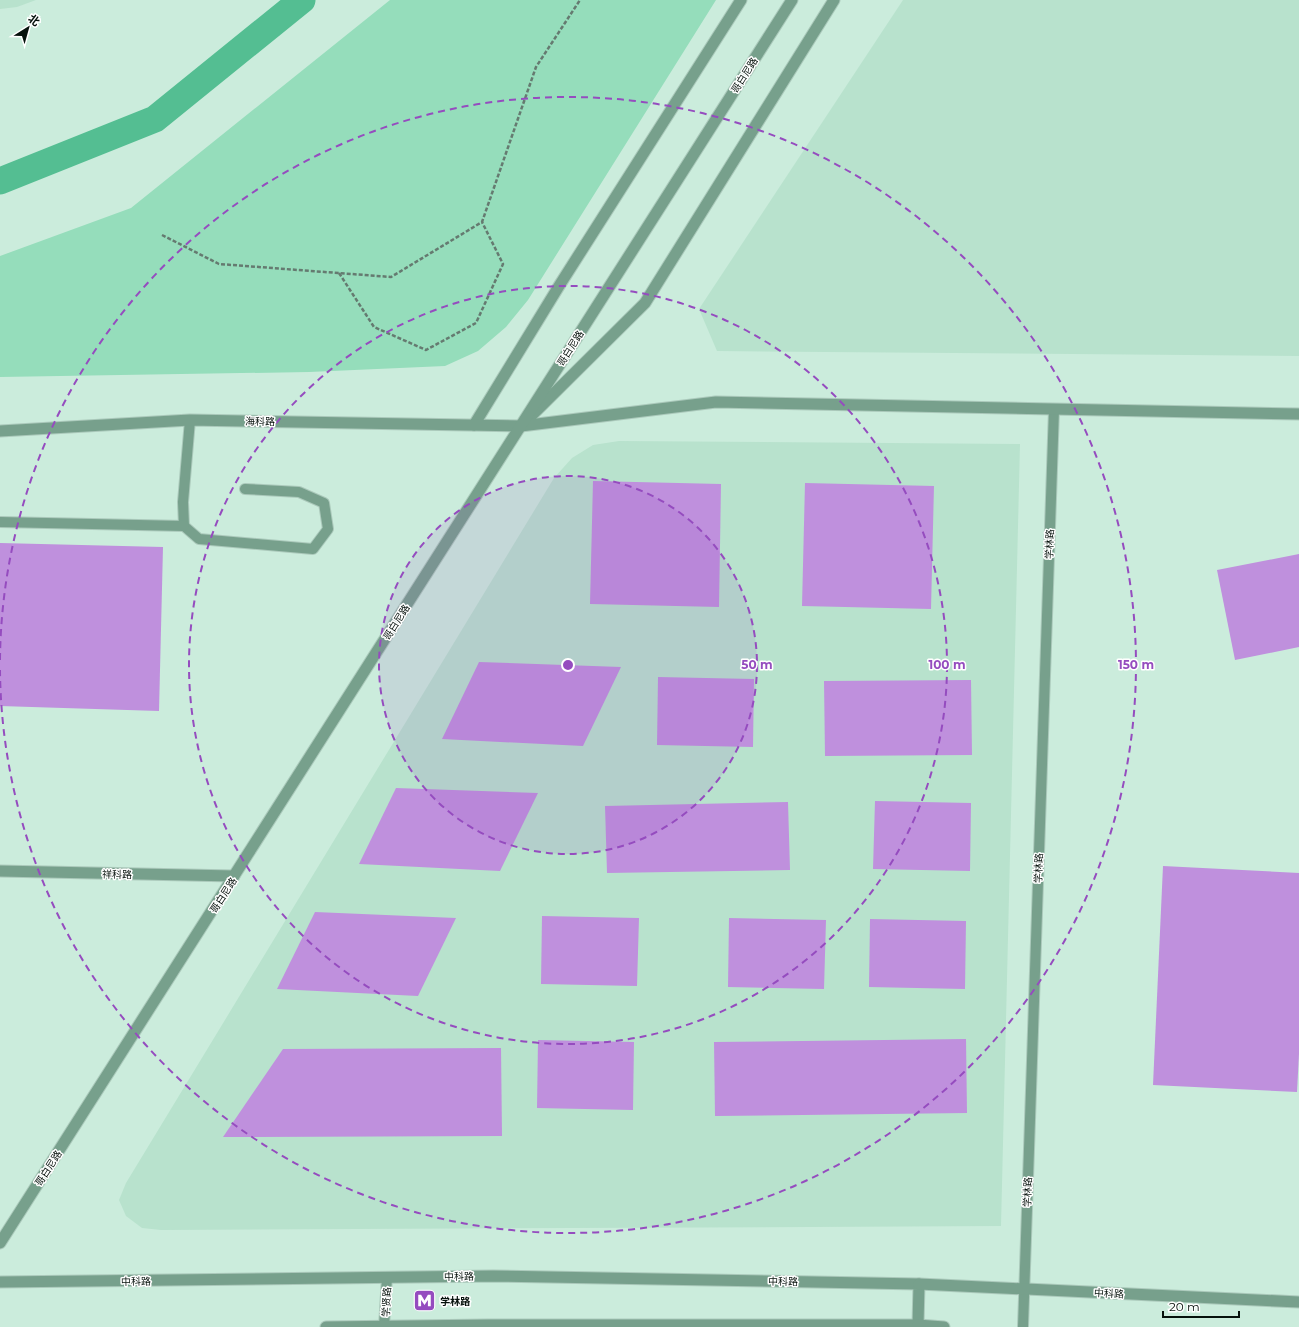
<svg xmlns="http://www.w3.org/2000/svg" width="1299" height="1327" font-family="Montserrat,'Noto Sans SC',sans-serif">
	<style>
		.built { fill: #b8e2cd }
		.green { fill: #95ddbb }
		.lines { fill: none; stroke-linecap: round; stroke-linejoin: round }
		.canal { stroke: #54be92; stroke-width: 27 }
		.building { fill: #bf90dd }
		.service-casing { stroke: #abc9bb; stroke-width: 12 }
		.minor-casing { stroke: #abc9bb; stroke-width: 13 }
		.tertiary-casing { stroke: #abc9bb; stroke-width: 13 }
		.path { stroke: #657a70; stroke-width: 2.5; stroke-dasharray: 4 2; stroke-linecap: butt }
		.service { stroke: #77a08c; stroke-width: 10 }
		.minor { stroke: #77a08c; stroke-width: 11 }
		.tertiary { stroke: #77a08c; stroke-width: 11 }
		.ring { fill: none; stroke: #954cbf; stroke-width: 2; stroke-dasharray: 7 5 }
		.labels { text-anchor: middle; stroke-width: 3; stroke-linejoin: round; paint-order: stroke }
		.street-label { font-size: 10px; fill: #06110c; stroke: #fff }
		.poi-label { font-size: 10px; font-weight: bold; fill: #06110c; stroke: #fff; text-anchor: start }
		.centre { fill: #954cbf; stroke: #fff; stroke-width: 2 }
		.ring-label { font-size: 12px; text-anchor: middle; font-weight: bold; fill: #954cbf; stroke: #fff; stroke-width: 3; stroke-linejoin: round; paint-order: stroke }
	</style>
	<rect width="100%" height="100%" fill="#cbecdc"/>
	<g class="built">
		<path d="M0 0H36L17 7 0 9Z"/>
		<path d="M903 0H1299V356L717 351 699 309Z"/>
		<path d="M619 441 1020 444 1001 1226 161 1230 142 1228 126 1216 119 1200 126 1183 554 478 572 458 593 445Z"/>
	</g>
	<path class="green" d="M390 0H716L528 300 506 327 478 351 445 366 309 372 0 377V256L131 208Z"/>
	<g class="lines">
		<path class="canal" d="M0 181 155 119 302 0"/>
	</g>
	<g class="building">
		<path d="M593 481 721 484 719 607 590 604Z"/>
		<path d="M805 483 934 486 931 609 802 606Z"/>
		<path d="M0 543 163 547 159 711 0 706Z"/>
		<path d="M1299 554V647L1235 660 1217 570Z"/>
		<path d="M479 662 621 667 583 746 442 739Z"/>
		<path d="M658 677 754 679 753 747 657 745Z"/>
		<path d="M971 680 972 755 825 756 824 681Z"/>
		<path d="M396 788 538 793 500 871 359 864Z"/>
		<path d="M875 801 971 803 970 871 873 869Z"/>
		<path d="M788 802 790 870 607 873 605 806Z"/>
		<path d="M1163 866 1299 873V1054L1297 1092 1153 1085Z"/>
		<path d="M315 912 456 918 418 996 277 989Z"/>
		<path d="M542 916 639 918 637 986 541 984Z"/>
		<path d="M729 918 826 920 824 989 728 987Z"/>
		<path d="M870 919 966 921 965 989 869 987Z"/>
		<path d="M966 1039 967 1113 715 1116 714 1042Z"/>
		<path d="M538 1040 634 1042 633 1110 537 1108Z"/>
		<path d="M501 1048 502 1136 223 1137 283 1049Z"/>
	</g>
	<g class="lines">
		<defs>
			<g id="service">
				<path d="M190 420 183 502 184 526 199 539 313 549 328 529 324 503 299 492 245 489"/>
				<path d="M0 522 184 526"/>
				<path d="M384 1327 387 1277"/>
				<path d="M1023 1327 1054 409"/>
			</g>
			<g id="minor">
				<path d="M474 425 559 286 741 0"/>
				<path d="M0 431 190 420 521 426 645 303 834 0"/>
				<path d="M0 871 234 876"/>
			</g>
			<g id="tertiary">
				<path d="M521 426 716 402 1299 414"/>
				<path d="M0 1243 792 0"/>
				<path d="M0 1282 493 1276 919 1284 918 1325H488L326 1327"/>
				<path d="M919 1284 1299 1302"/>
				<path d="M918 1325 944 1327"/>
			</g>
		</defs>
		<use href="#service" class="service-casing"/>
		<use href="#minor" class="minor-casing"/>
		<use href="#tertiary" class="tertiary-casing"/>
		<g class="path">
			<path d="M162 235 219 264 391 277 482 222 536 67 580 0"/>
			<path d="M339 273 374 327 426 350 476 323 503 264 482 222"/>
		</g>
		<use href="#service" class="service"/>
		<use href="#minor" class="minor"/>
		<use href="#tertiary" class="tertiary"/>
	</g>
	<circle cx="568" cy="665" r="189" fill="#954cbf" fill-opacity=".12"/>
	<g class="ring">
		<circle cx="568" cy="665" r="189"/>
		<circle cx="568" cy="665" r="379"/>
		<path d="M0 660A568 568 0 1 1 0 670"/>
	</g>
	<defs>
		<symbol id="metro-square" viewBox="-11 -11 22 22"><rect x="-9" y="-9" width="18" height="18" rx="4" fill="#954cbf" stroke="#fff"/><path d="M-5.5 5V-5H-3L0 0L3-5H5.5V5H3V-.5L0 4L-3-.5V5Z" fill="#fff"/></symbol>
	</defs>
	<g fill-rule="evenodd">
		<use href="#metro-square" x="412" y="1288" width="25" height="25"/>
	</g>
	<g class="labels">
		<g class="street-label">
			<text transform="translate(744 75) rotate(-58)" y="4">哥白尼路</text>
			<text transform="translate(570 348) rotate(-58)" y="4">哥白尼路</text>
			<text transform="translate(260 421) rotate(1)" y="4">海科路</text>
			<text transform="translate(1049 544) rotate(-88)" y="4">学林路</text>
			<text transform="translate(396 622) rotate(-58)" y="4">哥白尼路</text>
			<text transform="translate(1038 868) rotate(-88)" y="4">学林路</text>
			<text transform="translate(117 874) rotate(1)" y="4">祥科路</text>
			<text transform="translate(223 895) rotate(-57)" y="4">哥白尼路</text>
			<text transform="translate(48 1168) rotate(-57)" y="4">哥白尼路</text>
			<text transform="translate(1027 1192) rotate(-88)" y="4">学林路</text>
			<text transform="translate(459 1276) rotate(-1)" y="4">中科路</text>
			<text transform="translate(136 1281) rotate(-1)" y="4">中科路</text>
			<text transform="translate(783 1281) rotate(1)" y="4">中科路</text>
			<text transform="translate(1109 1293) rotate(3)" y="4">中科路</text>
			<text transform="translate(386 1302) rotate(-87)" y="4">学贤路</text>
		</g>
		<g class="poi-label">
			<text x="440" y="1305">学林路</text>
		</g>
	</g>
	<circle cx="568" cy="665" r="6" class="centre"/>
	<g class="ring-label">
		<text x="757" y="669">50 m</text>
		<text x="947" y="669">100 m</text>
		<text x="1136" y="669">150 m</text>
	</g>
	<g transform="translate(28 28) rotate(37)" stroke="#ffffff" stroke-width="3" paint-order="stroke">
	<path d="M0-3L7 15L0 10L-7 15Z" fill="#06110c"/>
	<text y="-6" font-size="11" font-weight="bold" text-anchor="middle" fill="#06110c">北</text>
	</g>
	<path d="M1163 1311v6h76v-6" fill="none" stroke="#06110c" stroke-width="2"/>
	<text x="1169" y="1311" font-size="12" fill="#06110c" stroke="#ffffff" stroke-width="3" paint-order="stroke">20 m</text>
</svg>
